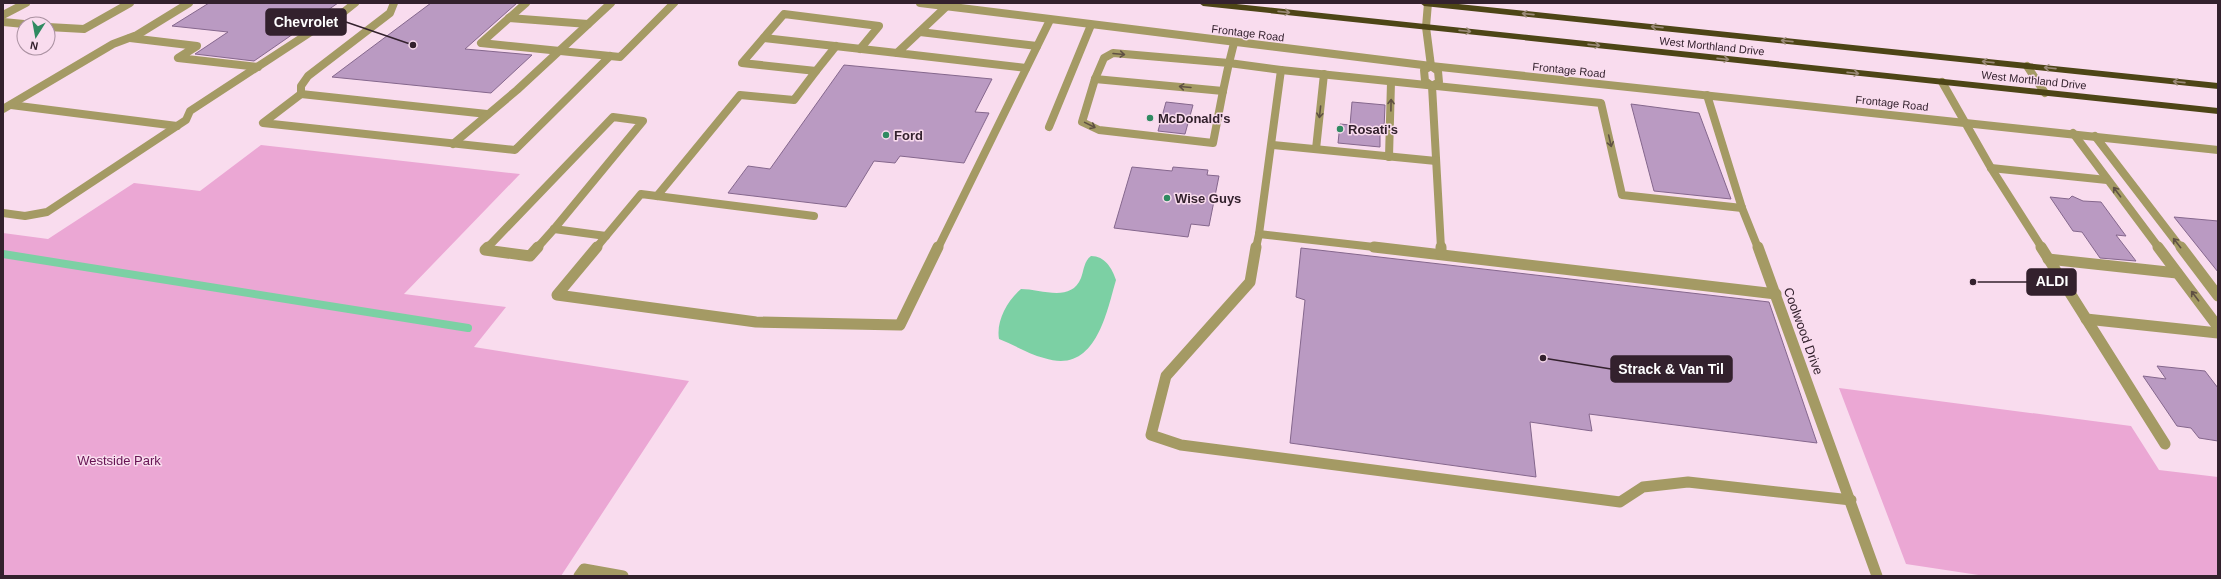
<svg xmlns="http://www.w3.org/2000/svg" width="2221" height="579" font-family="Helvetica,sans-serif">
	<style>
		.green { fill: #eba7d4 }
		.water { fill: #7cd0a4 }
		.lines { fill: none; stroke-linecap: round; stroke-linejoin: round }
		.stream { stroke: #7cd0a4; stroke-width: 8 }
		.building { fill: #ba9ac2; stroke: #85678d }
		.minor-far1 { stroke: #a49a64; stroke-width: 8 }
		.minor { stroke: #a49a64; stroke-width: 11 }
		.highway { fill: #4d4516; fill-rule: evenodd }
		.oneway { stroke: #9a8977 }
		.oneway2 { stroke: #605143 }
		.poi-dot { fill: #308a61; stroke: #f9dcee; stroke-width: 1.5 }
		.labels { text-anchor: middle; stroke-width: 3; stroke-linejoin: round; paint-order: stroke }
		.far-street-label { font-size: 11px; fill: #33212d; stroke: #f9dcee }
		.poi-label { font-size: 13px; font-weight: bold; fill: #33212d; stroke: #f9dcee; text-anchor: start }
		.street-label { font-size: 13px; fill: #33212d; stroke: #f9dcee }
		.park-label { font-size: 13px; fill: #661453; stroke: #f9dcee }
		.leader { fill: none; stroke: #33212d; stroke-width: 1.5 }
		.callout-dot { fill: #33212d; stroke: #f9dcee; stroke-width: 1.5 }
		.callout { fill: #33212d; stroke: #33212d; stroke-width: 1.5 }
		.callout-label { font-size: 14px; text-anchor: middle; font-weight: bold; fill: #fff }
	</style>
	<rect width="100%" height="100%" fill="#f9dcee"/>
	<g class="green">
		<path d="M261 145 520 174 404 294 506 307 474 347 689 381 561 576H3V233L48 239 134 183 200 191Z"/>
		<path d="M1839 388 2131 426 2159 470 2218 477V576H1985L1906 564Z"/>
	</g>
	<path class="water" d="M1091 256C1105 256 1112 268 1116 280 1106 315 1095 375 1044 358 1029 354 1014 345 999 339 996 321 1007 301 1021 289 1041 289 1071 303 1081 278 1084 270 1084 261 1091 256Z"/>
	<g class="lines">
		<path class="stream" d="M3 254 468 328"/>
	</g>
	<g class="building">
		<path d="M209 3H338L254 61 195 54 228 32 172 26Z"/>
		<path d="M431 3H517L465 49 532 55 491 93 332 77Z"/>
		<path d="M844 65 992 79 975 112 989 113 964 163 900 156 895 163 874 161 846 207 728 193 748 166 770 169Z"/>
		<path d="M1166 102 1193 105 1185 134 1158 131Z"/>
		<path d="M1352 102 1385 105 1384 129H1380V147L1338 143 1340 124 1350 125Z"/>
		<path d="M1631 104 1699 113 1731 199 1654 191Z"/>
		<path d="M1132 167 1172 171 1173 167 1208 170 1207 175 1219 176 1209 226 1191 224 1188 237 1114 228Z"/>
		<path d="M2072 196 2083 201 2101 202 2126 236 2116 235 2136 261 2100 258 2082 232 2073 231 2050 197 2069 199Z"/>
		<path d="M2174 217 2218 221V272Z"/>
		<path d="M1301 248 1769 302 1817 443 1589 414 1592 431 1530 422 1536 477 1290 443 1305 300 1296 297Z"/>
		<path d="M2157 366 2205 371 2218 388V441L2199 438 2191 428 2177 426 2143 376 2166 379Z"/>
	</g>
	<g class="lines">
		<g class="minor-far1">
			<path d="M394 3 390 13 308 76 301 86V94L263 123 515 150 610 56"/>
			<path d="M526 3 481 43 620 57 674 3"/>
			<path d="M920 3 1431 66 2218 150"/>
			<path d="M1428 3 1426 27 1431 66"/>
			<path d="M949 4 897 53 1026 68"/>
			<path d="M3 15 26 3"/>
			<path d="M509 18 588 24"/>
			<path d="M3 22 24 24"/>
			<path d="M48 27 84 29 130 3"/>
			<path d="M920 32 1037 46"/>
			<path d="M130 38 197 46 178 58 258 67"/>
			<path d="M764 38 897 53"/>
			<path d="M1234 43 1229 63 1281 70 1259 234"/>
			<path d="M1431 66 1424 70 1425 81 1432 86 1441 248"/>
			<path d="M1431 66 1438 71 1439 82 1432 86"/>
			<path d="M2027 66 2045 93"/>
			<path d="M1281 70 1601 103 1622 195 1742 208"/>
			<path d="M816 71 836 46"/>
			<path d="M1095 79 1223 91"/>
			<path d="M1095 79 1082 122 1099 130 1213 143 1223 91"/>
			<path d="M1095 79 1104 58 1113 53 1229 63 1223 91"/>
			<path d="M1942 82 1991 168 2042 248"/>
			<path d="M301 94 487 114"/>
			<path d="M1707 95 1742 208 1758 248"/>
			<path d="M11 105 177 126"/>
			<path d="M3 109 113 44 137 35 189 3"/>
			<path d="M1049 127 1091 25"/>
			<path d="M2073 133 2159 248"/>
			<path d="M2095 136 2181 248"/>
			<path d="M453 144 517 90 611 3"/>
			<path d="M1273 145 1436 161"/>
			<path d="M1316 149 1324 74"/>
			<path d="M1389 157 1391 82"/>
			<path d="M1991 168 2107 180"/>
			<path d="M657 196 740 95 794 100 816 71 742 63 784 14 879 26 860 49"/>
			<path d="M3 213 25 216 47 212 186 120 190 111 326 22 340 15 355 3"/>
			<path d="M554 229 606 236"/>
			<path d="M487 248 613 117 643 121 554 229"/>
			<path d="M537 248 554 229"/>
			<path d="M596 248 641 194 814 216"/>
			<path d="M938 248 1050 20"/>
			<path d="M1256 248 1259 234 1383 248"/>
		</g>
		<g class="minor">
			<path d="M488 247 485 250 530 256 538 247"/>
			<path d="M597 247 557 295 756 322 900 325 938 247"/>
			<path d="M1256 247 1250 282 1166 376 1151 435 1181 445 1620 502 1643 487 1688 482 1851 500"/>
			<path d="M1374 247 1776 294"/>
			<path d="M1441 247V254"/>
			<path d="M1758 247 1877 576"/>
			<path d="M2041 247 2165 444"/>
			<path d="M2158 247 2218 327"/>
			<path d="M2181 247 2218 296"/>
			<path d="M2048 259 2177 273"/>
			<path d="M2086 319 2218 333"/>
			<path d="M579 576 584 569 623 576"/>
		</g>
		<g class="highway">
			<path d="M1199 3H1227L2218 108V114L1203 6Z"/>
			<path d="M1420 3H1449L2218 83V89L1424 6Z"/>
		</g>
	</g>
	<defs><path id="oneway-shaft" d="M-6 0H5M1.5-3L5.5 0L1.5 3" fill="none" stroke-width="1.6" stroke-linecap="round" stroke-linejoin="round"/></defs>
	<g class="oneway">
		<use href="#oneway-shaft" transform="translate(1284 12) rotate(6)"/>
		<use href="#oneway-shaft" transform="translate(1528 14) rotate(-174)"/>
		<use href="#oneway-shaft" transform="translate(1657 27) rotate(-174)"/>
		<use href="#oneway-shaft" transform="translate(1465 31) rotate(6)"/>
		<use href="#oneway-shaft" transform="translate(1787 41) rotate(-174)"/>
		<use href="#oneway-shaft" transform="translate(1594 45) rotate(6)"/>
		<use href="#oneway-shaft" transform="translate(1723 59) rotate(6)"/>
		<use href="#oneway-shaft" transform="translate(1988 62) rotate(-174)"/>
		<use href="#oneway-shaft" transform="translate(2050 68) rotate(-174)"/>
		<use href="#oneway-shaft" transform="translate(1853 73) rotate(6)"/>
		<use href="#oneway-shaft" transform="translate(2179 82) rotate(-174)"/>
	</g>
	<g class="oneway2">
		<use href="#oneway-shaft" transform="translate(1119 54) rotate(5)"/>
		<use href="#oneway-shaft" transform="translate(1185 87) rotate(-175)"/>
		<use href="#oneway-shaft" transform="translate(1391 105) rotate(-89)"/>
		<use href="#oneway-shaft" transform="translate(1320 112) rotate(96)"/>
		<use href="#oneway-shaft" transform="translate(1090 125) rotate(26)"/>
		<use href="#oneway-shaft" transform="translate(1610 141) rotate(77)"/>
		<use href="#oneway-shaft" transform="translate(2117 192) rotate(-127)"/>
		<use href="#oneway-shaft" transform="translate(2177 243) rotate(-128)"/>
		<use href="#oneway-shaft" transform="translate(2195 296) rotate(-127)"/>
	</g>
	<g class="poi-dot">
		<circle cx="1150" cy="118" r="4"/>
		<circle cx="1340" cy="129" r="4"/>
		<circle cx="886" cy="135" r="4"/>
		<circle cx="1167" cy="198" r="4"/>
	</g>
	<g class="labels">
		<g class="far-street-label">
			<text transform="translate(1248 33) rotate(7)" y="4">Frontage Road</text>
			<text transform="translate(1712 46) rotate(6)" y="4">West Morthland Drive</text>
			<text transform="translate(1569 70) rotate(6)" y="4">Frontage Road</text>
			<text transform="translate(2034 80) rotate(6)" y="4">West Morthland Drive</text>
			<text transform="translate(1892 103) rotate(6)" y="4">Frontage Road</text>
		</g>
		<g class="poi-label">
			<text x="1158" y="123">McDonald's</text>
			<text x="1348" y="134">Rosati's</text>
			<text x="894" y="140">Ford</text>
			<text x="1175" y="203">Wise Guys</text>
		</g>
		<g class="street-label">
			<text transform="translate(1804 331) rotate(70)" y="5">Coolwood Drive</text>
		</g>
		<g class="park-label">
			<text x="119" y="465">Westside Park</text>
		</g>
	</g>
	<path class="leader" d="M413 45L346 22M1973 282L2027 282M1543 358L1611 369"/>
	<g class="callout-dot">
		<circle cx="413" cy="45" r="4"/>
		<circle cx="1973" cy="282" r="4"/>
		<circle cx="1543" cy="358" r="4"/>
	</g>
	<g class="callout">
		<rect x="266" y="9" width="80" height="26" rx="4"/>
		<rect x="2027" y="269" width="49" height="26" rx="4"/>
		<rect x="1611" y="356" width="121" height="26" rx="4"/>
	</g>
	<g class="callout-label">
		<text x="306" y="27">Chevrolet</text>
		<text x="2052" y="286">ALDI</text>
		<text x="1671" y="374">Strack &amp; Van Til</text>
	</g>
	<rect width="2221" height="579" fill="none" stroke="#33212d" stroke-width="8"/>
	<g transform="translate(36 36) rotate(191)"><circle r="19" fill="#f9dcee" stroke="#aa91a1"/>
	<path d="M0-3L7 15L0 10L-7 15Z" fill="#308a61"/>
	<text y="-6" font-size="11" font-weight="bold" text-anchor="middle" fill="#33212d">N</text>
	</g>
</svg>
